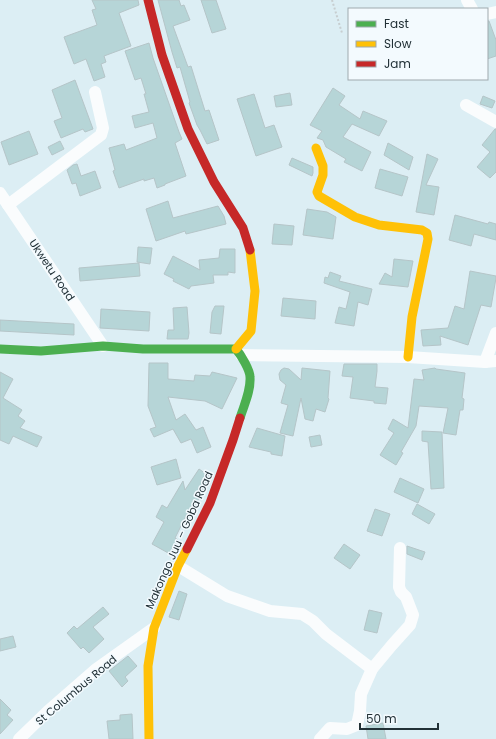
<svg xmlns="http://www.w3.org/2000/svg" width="496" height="739" font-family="Poppins,sans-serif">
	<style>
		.building { fill: #b6d5d7; stroke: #b5c5c8 }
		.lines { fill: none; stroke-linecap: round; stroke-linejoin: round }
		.path { stroke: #c7ced0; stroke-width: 2; stroke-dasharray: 2 2; stroke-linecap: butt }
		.street { stroke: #fafcfd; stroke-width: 12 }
		.fast { stroke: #4caf50; stroke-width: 9 }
		.slow { stroke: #ffc107; stroke-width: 9 }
		.jam { stroke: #c62828; stroke-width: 9 }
		.labels { text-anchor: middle; stroke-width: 3; stroke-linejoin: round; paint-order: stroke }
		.street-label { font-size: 11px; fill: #213036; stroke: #f3fafe }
	</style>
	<rect width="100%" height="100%" fill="#dceef4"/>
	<g class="building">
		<path d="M92 0H138L139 5 119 13 131 46 104 56 106 62 101 64 105 77 94 81 86 59 74 64 64 37 97 25 92 10 96 9Z"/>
		<path d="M158 0H179L181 6 184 5 190 20 173 26 188 67 191 66 205 111 209 110 219 140 207 144 200 130 197 125 189 103 190 102 180 67 177 68 172 52Z"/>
		<path d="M201 0H216L226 29 212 33Z"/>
		<path d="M487 21H489L496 40V56L487 59Z"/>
		<path d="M149 43 153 58 179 132 182 139 175 143 186 176 165 184V185L157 188 154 178 144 181V179L119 188 113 171 115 170 109 148 124 144 126 150 157 138 153 123 135 128 132 116 149 112 144 94H146L141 78 135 80 125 51Z"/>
		<path d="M75 80 93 129 85 132 83 129 61 138 54 121 62 118 52 90Z"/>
		<path d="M333 88 345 96 339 105 360 119 363 111 387 121 379 136 352 124 343 137 371 152 362 171 344 162 346 159 326 147 323 140 317 138 322 131 310 125Z"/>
		<path d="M290 93 292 105 276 107 274 96Z"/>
		<path d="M254 94 265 128 274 125 282 147 256 156 237 99Z"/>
		<path d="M483 96 495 101 492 108 480 104Z"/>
		<path d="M495 129H496V172L490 178 477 167 490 152 482 145Z"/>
		<path d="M29 131 38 154 9 165 1 142Z"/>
		<path d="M60 141 64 149 52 155 48 147Z"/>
		<path d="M388 143 413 157 409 170 384 155Z"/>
		<path d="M427 154 438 159 426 185 439 187 434 215 416 212Z"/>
		<path d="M292 158 313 167V173L312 176 289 165Z"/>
		<path d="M77 164 81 176 95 171 101 188 80 196 76 183 72 184 67 170 73 165Z"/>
		<path d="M380 169 408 177 402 196 375 188Z"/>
		<path d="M168 201 173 218 218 206 224 216 226 224 186 234 185 231 156 241 146 209Z"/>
		<path d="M307 209 327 212 336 217 333 239 303 235Z"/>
		<path d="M455 215 488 224 489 222 496 224V240L474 234 471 246 449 240Z"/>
		<path d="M274 224 294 226 292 245 272 244Z"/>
		<path d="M138 247 152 248 150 264 137 262Z"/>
		<path d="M220 249H235V273L228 272V275H213L214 283 191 286 189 289 173 281 174 279 164 274 173 256 200 270 199 260 219 258Z"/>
		<path d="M394 259 413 261 408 287 379 284 385 273 392 277Z"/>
		<path d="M139 263 140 276 80 281 79 268Z"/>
		<path d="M470 271 496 276V278L491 307 481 305 468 345 440 336 441 345 423 346 421 330 448 328 455 306 464 309Z"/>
		<path d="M330 272 341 276 339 281 372 289 368 305 358 302 354 326 335 323 339 307 346 309 350 292 324 283 325 277 328 278Z"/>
		<path d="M283 298 316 301 315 319 281 316Z"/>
		<path d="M215 306H224L221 334 210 333 212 312Z"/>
		<path d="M187 307 189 333 188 339H167L168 330H174L173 308Z"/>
		<path d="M101 309 150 312 149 331 100 328Z"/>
		<path d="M0 320 74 324V335L0 331Z"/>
		<path d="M149 363H168V379L194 381 195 375 210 376 212 372 237 378 222 409 205 401 168 397 176 420 185 414 196 430 203 427 211 447 197 453 191 439 181 443 173 429 154 437 150 429 156 427 148 406Z"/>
		<path d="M344 364H377V371L375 387 388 388 386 404 374 403V401L350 398 353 377 342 376Z"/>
		<path d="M284 368 289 369 301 380 302 368 330 371 328 398 329 399 325 412 316 409 313 421 305 419 301 398 293 436 280 433 288 405 281 403 286 385 280 380 279 374 281 370Z"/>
		<path d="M435 368 436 369 465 373 462 398 464 399 463 410H460L456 435 443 433 448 408 419 406 416 426 401 452 403 453 396 465 380 455 394 433 388 429 393 419 408 428 414 379 424 380 422 370Z"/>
		<path d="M0 372 13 379 3 398 22 410 18 416 25 421 20 428 42 437 37 447 13 436 9 444 0 440Z"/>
		<path d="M257 428 285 436 282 456 271 454V452L249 447Z"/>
		<path d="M422 431 442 432 444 488 431 489 428 442 422 441Z"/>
		<path d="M320 435 322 445 311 447 309 437Z"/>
		<path d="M176 459 181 478 157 485 151 467Z"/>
		<path d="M199 469 209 476 204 491 192 509 190 508 175 538 178 540 170 554 152 544 164 522 156 517 162 505 167 508 183 481 185 490Z"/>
		<path d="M400 478 424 489 418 503 394 492Z"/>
		<path d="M417 504 435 514 429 524 412 514Z"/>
		<path d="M375 509 390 514 382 536 367 531Z"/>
		<path d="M344 544 360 555 350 569 334 558Z"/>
		<path d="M407 546 425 552 422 560 407 554Z"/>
		<path d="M179 591 187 594 179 620 169 617Z"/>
		<path d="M103 607 109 614 93 627 104 639 89 653 83 647 81 649 67 633 74 626 77 629Z"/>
		<path d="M369 610 382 613 377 633 364 630Z"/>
		<path d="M13 636 16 647 0 651V639Z"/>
		<path d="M128 656 137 666 125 677 128 681 122 687 109 671Z"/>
		<path d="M0 699 11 710 7 715 13 720 0 734Z"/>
		<path d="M132 714 133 739H109L107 721 120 720V715Z"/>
		<path d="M383 723 386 739H368L366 726Z"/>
	</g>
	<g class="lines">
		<path class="path" d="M332 0 342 33"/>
		<g class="street">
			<path d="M467 0 472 9"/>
			<path d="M487 14 496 12"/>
			<path d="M466 105 496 122"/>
			<path d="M0 193 103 346"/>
			<path d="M8 205 101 135 103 128 95 92"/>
			<path d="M241 355 408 357 485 362 496 361"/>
			<path d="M485 362 496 333"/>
			<path d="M178 566 227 596 270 611 302 614 313 621 326 634 372 669"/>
			<path d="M19 739 48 711 95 670 154 628"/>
			<path d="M320 739 330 728 347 729 357 725 360 711 361 694 372 669 392 645 410 625 413 615 406 597 401 592 399 587 400 548"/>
		</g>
		<path class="fast" d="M0 349 41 351 103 346 143 349H236C241 355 250 370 250 377 251 391 244 405 240 418"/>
		<g class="slow">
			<path d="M316 148 323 166V175L317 192 319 196 355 217 379 225 422 230 427 233 428 239 412 317 408 357"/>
			<path d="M236 349 251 331 255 291 250 250"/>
			<path d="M149 739 148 666 154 628 178 566 187 549"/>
		</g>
		<g class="jam">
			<path d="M148 0 162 55 188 129 214 182 243 228 250 250"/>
			<path d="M187 549 210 503 233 440 240 418"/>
		</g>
	</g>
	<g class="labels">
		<g class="street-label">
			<text transform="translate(52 270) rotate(56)" y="4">Ukwetu Road</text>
			<text transform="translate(179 540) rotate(-66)" y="4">Makongo Juu – Goba Road</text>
			<text transform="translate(76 690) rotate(-40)" y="4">St Columbus Road</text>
		</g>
	</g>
	<rect x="348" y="8" width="140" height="72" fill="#f3fafe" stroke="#9fa9ae"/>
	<rect x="356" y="21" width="20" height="6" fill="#4caf50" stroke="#9fa9ae"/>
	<text x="384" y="28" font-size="12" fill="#213036">Fast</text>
	<rect x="356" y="41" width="20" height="6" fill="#ffc107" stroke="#9fa9ae"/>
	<text x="384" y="48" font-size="12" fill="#213036">Slow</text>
	<rect x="356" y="61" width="20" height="6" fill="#c62828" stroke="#9fa9ae"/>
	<text x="384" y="68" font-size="12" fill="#213036">Jam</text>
	<path d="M360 723v6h78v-6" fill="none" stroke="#213036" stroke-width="2"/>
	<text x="366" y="723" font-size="12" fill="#213036" stroke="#f3fafe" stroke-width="3" paint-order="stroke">50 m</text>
</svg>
